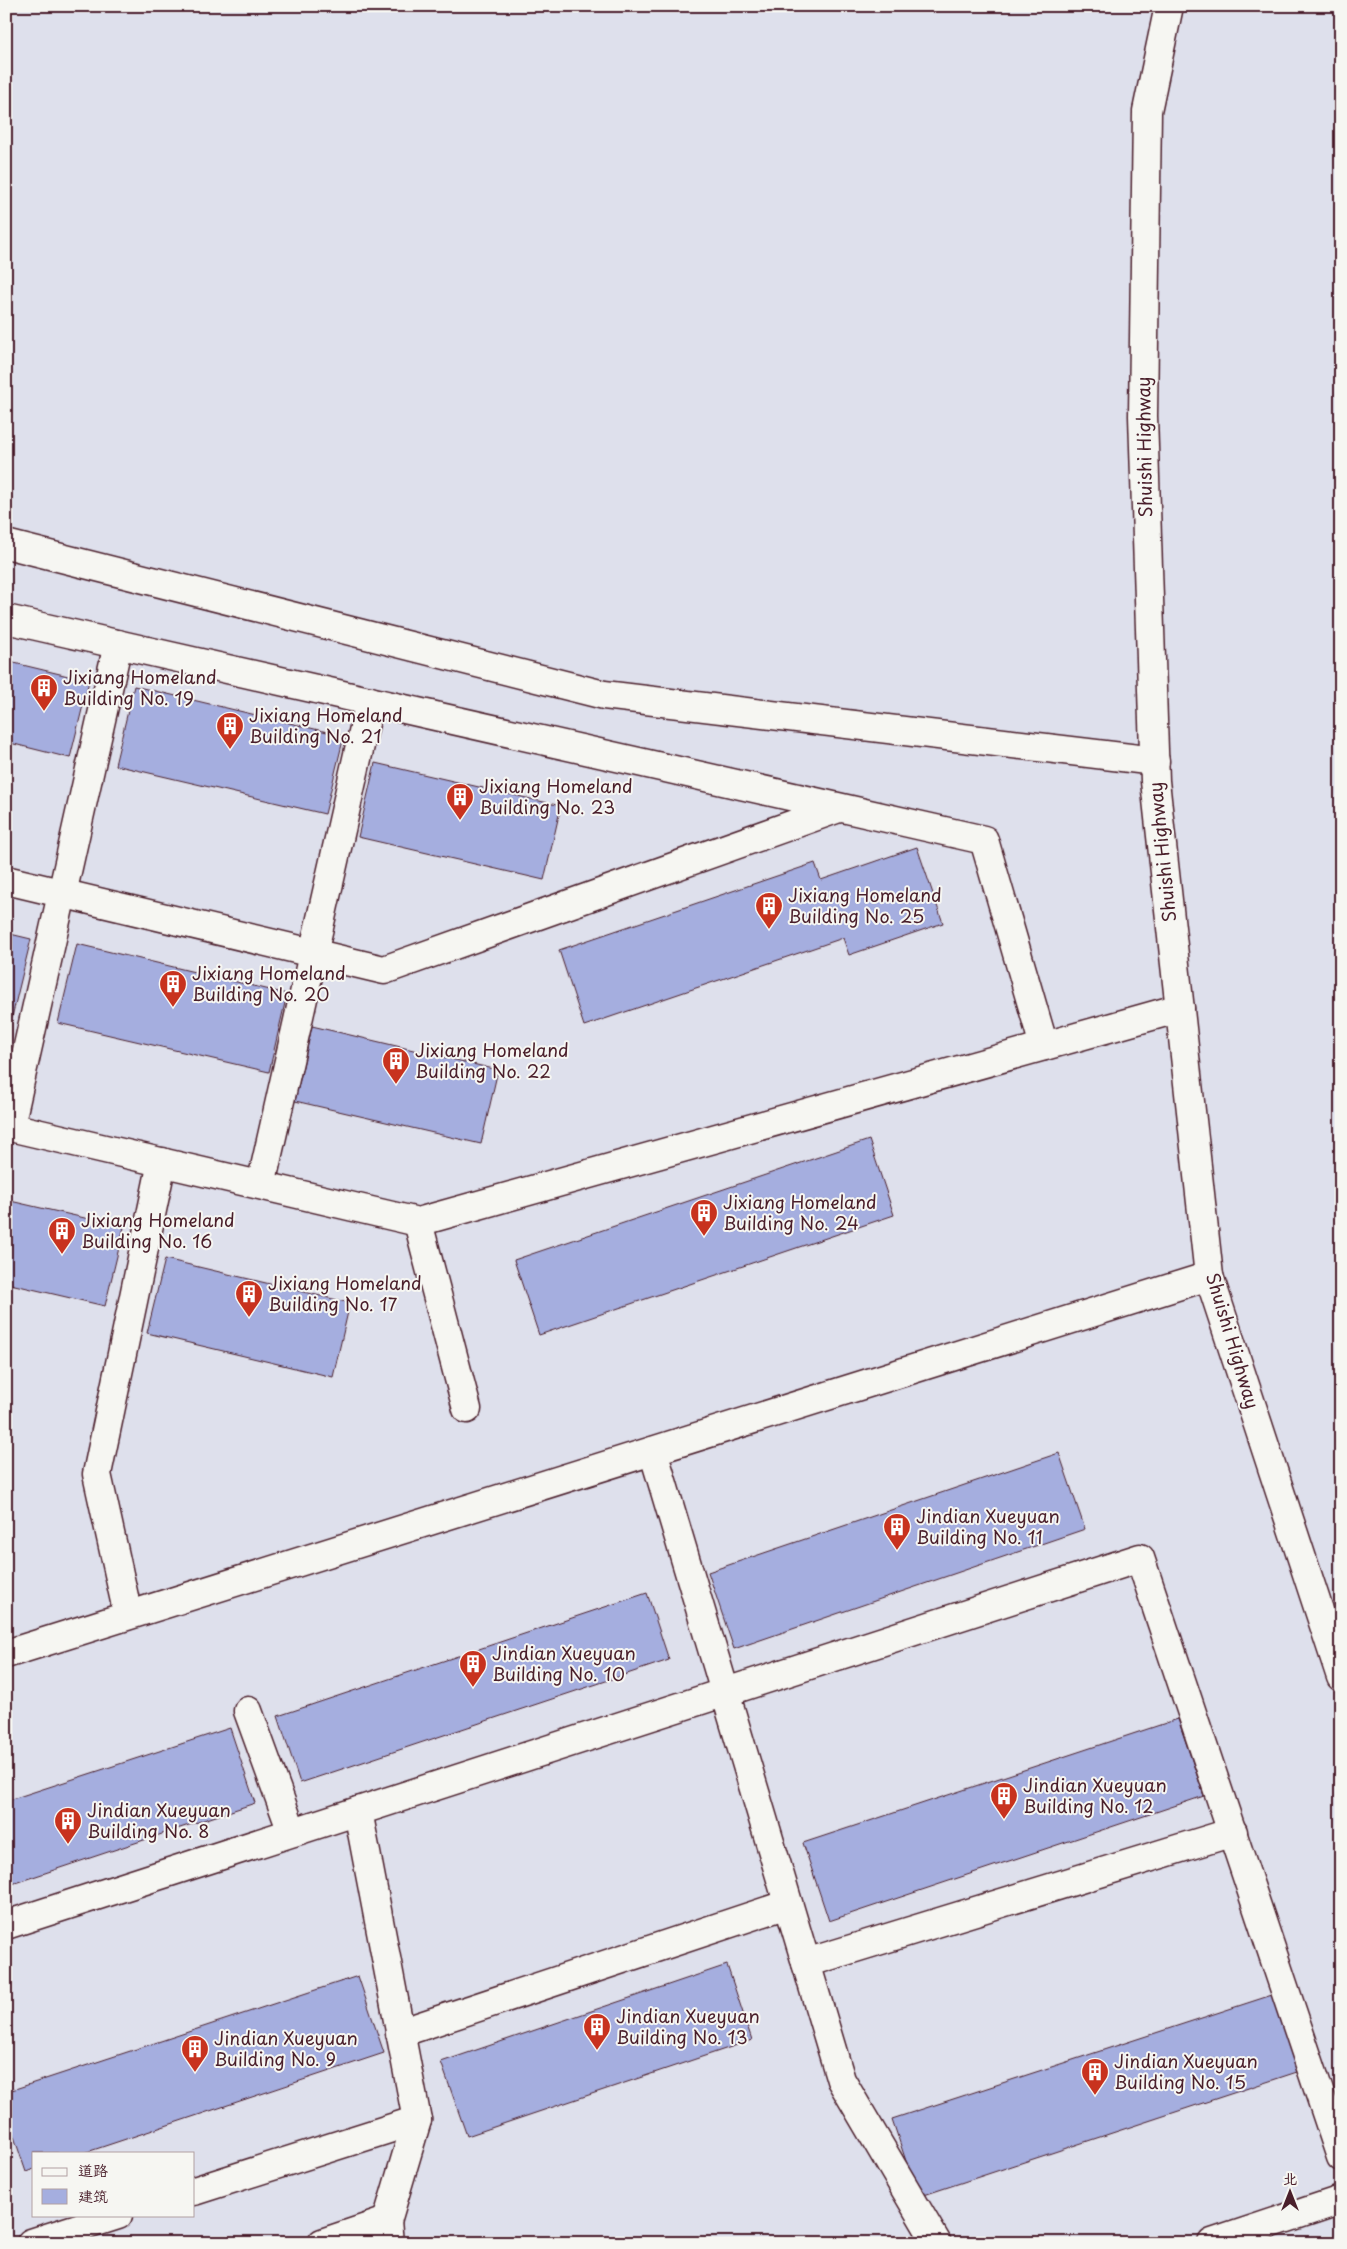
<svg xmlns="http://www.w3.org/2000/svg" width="1347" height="2249" font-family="'Playpen Sans','LXGW WenKai TC',sans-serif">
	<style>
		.building { fill: #a5aedf; stroke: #4a1f2b }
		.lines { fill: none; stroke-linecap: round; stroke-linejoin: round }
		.minor-casing { stroke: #4a1f2b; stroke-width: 31 }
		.major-casing { stroke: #4a1f2b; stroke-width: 31 }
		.minor { stroke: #f6f6f2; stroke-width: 28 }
		.major { stroke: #f6f6f2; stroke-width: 28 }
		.labels { text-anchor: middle; stroke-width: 4; stroke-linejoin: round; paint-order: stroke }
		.street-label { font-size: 18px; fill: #4a1f2b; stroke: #f6f6f2 }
		.poi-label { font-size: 18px; fill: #4a1f2b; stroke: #f6f6f2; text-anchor: start }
	</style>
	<rect width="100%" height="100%" fill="#dee0ec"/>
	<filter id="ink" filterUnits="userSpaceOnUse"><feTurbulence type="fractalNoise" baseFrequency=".02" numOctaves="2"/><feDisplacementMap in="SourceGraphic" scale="10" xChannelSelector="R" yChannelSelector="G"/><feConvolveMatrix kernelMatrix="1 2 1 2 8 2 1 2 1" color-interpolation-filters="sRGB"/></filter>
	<g filter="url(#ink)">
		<g class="building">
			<path d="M6 661 89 681 70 758 6 742Z"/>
			<path d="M134 686 344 736 325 814 115 765Z"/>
			<path d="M375 763 561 806 544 880 358 837Z"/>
			<path d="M917 847 943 923 849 955 843 938 584 1026 559 950 815 863 821 880Z"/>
			<path d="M6 933 31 939 12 1017 6 1015Z"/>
			<path d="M77 944 287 994 269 1072 58 1023Z"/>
			<path d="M312 1026 498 1070 481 1144 295 1101Z"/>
			<path d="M869 1140 894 1215 539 1335 514 1260Z"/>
			<path d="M6 1200 124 1227 105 1306 6 1283Z"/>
			<path d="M165 1259 350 1303 333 1377 147 1333Z"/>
			<path d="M1059 1453 1085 1529 734 1649 708 1572Z"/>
			<path d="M647 1593 669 1660 300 1783 278 1716Z"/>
			<path d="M1178 1719 1204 1796 829 1921 803 1843Z"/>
			<path d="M230 1728 255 1803 6 1886V1801Z"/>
			<path d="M727 1965 752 2040 467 2136 441 2062Z"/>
			<path d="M358 1976 384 2053 84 2153H34V2169L26 2172 6 2113V2092Z"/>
			<path d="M1272 1995 1297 2072 918 2197 892 2119Z"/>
		</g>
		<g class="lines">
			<defs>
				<g id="minor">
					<path d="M6 544 604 695 1155 761"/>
					<path d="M6 619 984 840 1044 1046"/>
					<path d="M6 880 384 970 839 808"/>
					<path d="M6 1126 418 1222 1180 1008"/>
					<path d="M10 1126 118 644"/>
					<path d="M261 1185 370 701"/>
					<path d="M418 1222 467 1409"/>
					<path d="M653 1451 841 2080 937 2243"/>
					<path d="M128 1615 97 1474 162 1162"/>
					<path d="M6 1654 1209 1276"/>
					<path d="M248 1711 292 1832"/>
					<path d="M358 1811 417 2120"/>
					<path d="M6 1925 1140 1558 1341 2157"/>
					<path d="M806 1963 1233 1832"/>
					<path d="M400 2033 788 1904"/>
					<path d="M194 2191 417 2120 387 2221"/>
					<path d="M31 2243 118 2215"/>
					<path d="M322 2243 387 2221 389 2243"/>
					<path d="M1212 2243 1341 2200"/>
				</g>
				<path id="major" d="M1169 6 1147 111 1143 416 1155 781 1209 1276 1341 1677"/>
			</defs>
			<use href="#minor" class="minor-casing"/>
			<use href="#major" class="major-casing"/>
			<use href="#minor" class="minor"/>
			<use href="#major" class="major"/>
		</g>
	</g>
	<defs>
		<symbol id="building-pin" viewBox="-11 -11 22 30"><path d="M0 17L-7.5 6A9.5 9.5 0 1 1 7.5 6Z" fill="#c8321e" stroke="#f6f6f2"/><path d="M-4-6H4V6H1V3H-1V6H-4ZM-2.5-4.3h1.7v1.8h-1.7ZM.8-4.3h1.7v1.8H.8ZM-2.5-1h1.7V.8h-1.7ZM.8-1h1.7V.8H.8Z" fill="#fff"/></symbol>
	</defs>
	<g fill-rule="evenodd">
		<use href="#building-pin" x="28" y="672" width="32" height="43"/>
		<use href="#building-pin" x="214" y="710" width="32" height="43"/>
		<use href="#building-pin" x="444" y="781" width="32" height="43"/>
		<use href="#building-pin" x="753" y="890" width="32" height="43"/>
		<use href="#building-pin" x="157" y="968" width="32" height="43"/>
		<use href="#building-pin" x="380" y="1045" width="32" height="43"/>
		<use href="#building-pin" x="688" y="1197" width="32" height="43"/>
		<use href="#building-pin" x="46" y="1215" width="32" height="43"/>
		<use href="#building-pin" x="233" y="1278" width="32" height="43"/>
		<use href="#building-pin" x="881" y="1511" width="32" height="43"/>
		<use href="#building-pin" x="457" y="1648" width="32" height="43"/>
		<use href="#building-pin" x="988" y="1780" width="32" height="43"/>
		<use href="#building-pin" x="52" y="1805" width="32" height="43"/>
		<use href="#building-pin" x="581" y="2011" width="32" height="43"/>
		<use href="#building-pin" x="179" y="2033" width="32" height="43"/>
		<use href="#building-pin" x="1079" y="2056" width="32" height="43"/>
	</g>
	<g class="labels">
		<g class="street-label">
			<text transform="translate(1145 447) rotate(-91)" y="6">Shuishi Highway</text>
			<text transform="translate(1163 852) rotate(-96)" y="6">Shuishi Highway</text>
			<text transform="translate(1232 1341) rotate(73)" y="6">Shuishi Highway</text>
		</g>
		<g class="poi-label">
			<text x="63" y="684">Jixiang Homeland<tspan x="63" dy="21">Building No. 19</tspan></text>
			<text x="249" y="722">Jixiang Homeland<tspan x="249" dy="21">Building No. 21</tspan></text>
			<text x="479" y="793">Jixiang Homeland<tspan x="479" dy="21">Building No. 23</tspan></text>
			<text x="788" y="902">Jixiang Homeland<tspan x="788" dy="21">Building No. 25</tspan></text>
			<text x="192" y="980">Jixiang Homeland<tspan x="192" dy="21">Building No. 20</tspan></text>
			<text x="415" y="1057">Jixiang Homeland<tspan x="415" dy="21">Building No. 22</tspan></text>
			<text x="723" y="1209">Jixiang Homeland<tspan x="723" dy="21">Building No. 24</tspan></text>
			<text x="81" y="1227">Jixiang Homeland<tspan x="81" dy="21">Building No. 16</tspan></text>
			<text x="268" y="1290">Jixiang Homeland<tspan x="268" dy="21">Building No. 17</tspan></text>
			<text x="916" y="1523">Jindian Xueyuan<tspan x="916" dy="21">Building No. 11</tspan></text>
			<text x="492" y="1660">Jindian Xueyuan<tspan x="492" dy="21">Building No. 10</tspan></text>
			<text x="1023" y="1792">Jindian Xueyuan<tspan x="1023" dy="21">Building No. 12</tspan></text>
			<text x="87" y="1817">Jindian Xueyuan<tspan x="87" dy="21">Building No. 8</tspan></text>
			<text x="616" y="2023">Jindian Xueyuan<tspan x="616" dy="21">Building No. 13</tspan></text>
			<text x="214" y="2045">Jindian Xueyuan<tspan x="214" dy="21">Building No. 9</tspan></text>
			<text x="1114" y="2068">Jindian Xueyuan<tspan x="1114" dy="21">Building No. 15</tspan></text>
		</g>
	</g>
	<rect width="1347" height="2249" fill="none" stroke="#f6f6f2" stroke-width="25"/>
	<rect x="12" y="12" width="1322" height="2224" fill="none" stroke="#4a1f2b" stroke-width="2" filter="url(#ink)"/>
	<rect x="32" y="2152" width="162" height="65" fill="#f6f6f2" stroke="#b1a0a2"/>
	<rect x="42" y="2168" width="25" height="8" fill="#f6f6f2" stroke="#b1a0a2"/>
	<text x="78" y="2176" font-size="15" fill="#4a1f2b">道路</text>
	<rect x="42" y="2189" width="25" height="15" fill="#a5aedf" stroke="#b1a0a2"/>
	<text x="78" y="2202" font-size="15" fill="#4a1f2b">建筑</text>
	<g transform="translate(1290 2192)" stroke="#f6f6f2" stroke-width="4" paint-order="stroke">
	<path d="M0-4L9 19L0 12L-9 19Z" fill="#4a1f2b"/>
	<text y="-8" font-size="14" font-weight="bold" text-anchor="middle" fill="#4a1f2b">北</text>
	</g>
</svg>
